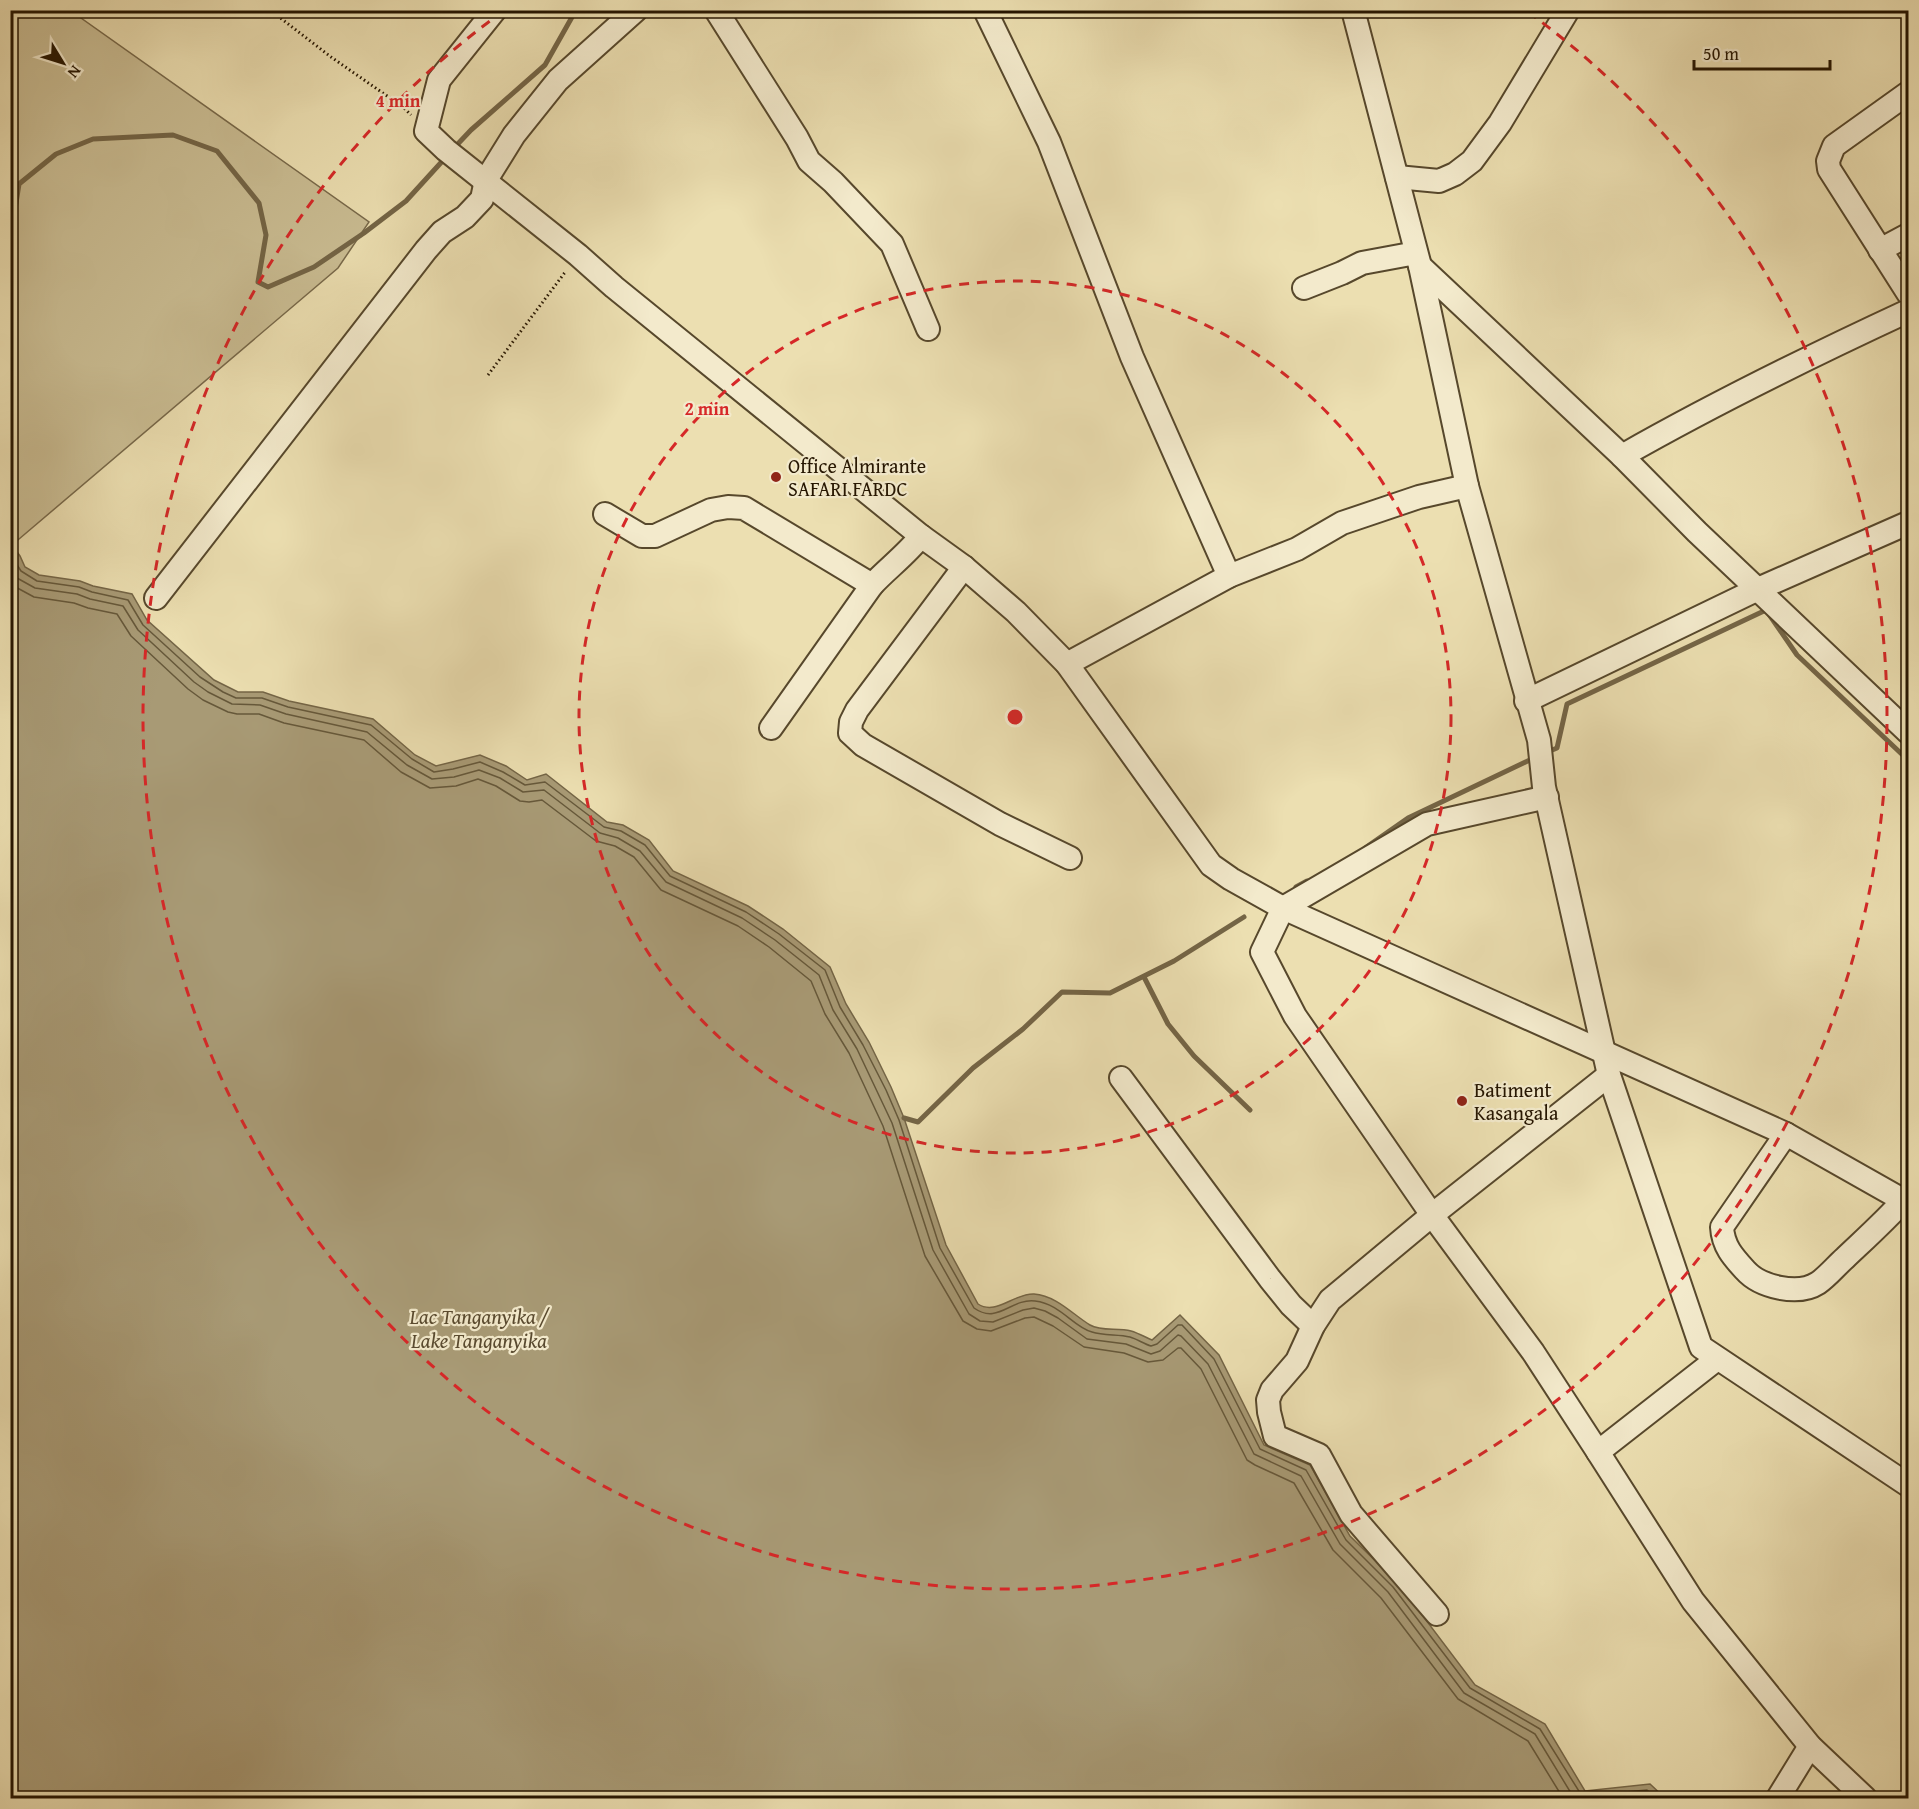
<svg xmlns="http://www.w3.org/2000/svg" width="1919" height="1809" font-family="'Gentium Book Plus',serif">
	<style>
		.green { fill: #cabd93; stroke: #78694a; stroke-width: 1.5 }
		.water { fill: #a89a75; stroke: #746546; stroke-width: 1.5 }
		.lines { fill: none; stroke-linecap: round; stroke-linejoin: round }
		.shore { stroke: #66583a; stroke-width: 1.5 }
		.stream { stroke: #746546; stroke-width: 5 }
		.minor-casing { stroke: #57482c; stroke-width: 26 }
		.path { stroke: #251500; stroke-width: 3; stroke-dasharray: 1.5 3; stroke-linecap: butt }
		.minor { stroke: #f3eacc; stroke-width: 22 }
		.ring { fill: none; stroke: #d62828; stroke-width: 3; stroke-dasharray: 10 8 }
		.poi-dot { fill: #8f2418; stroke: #f3eacc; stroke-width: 2 }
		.labels { text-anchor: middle; stroke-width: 4.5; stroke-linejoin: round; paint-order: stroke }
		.poi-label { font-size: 20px; fill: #251500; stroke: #f3eacc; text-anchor: start }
		.water-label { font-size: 21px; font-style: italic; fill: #594a2f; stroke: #f3eacc }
		.centre { fill: #d62828; stroke: #f3eacc; stroke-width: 3 }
		.ring-label { font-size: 18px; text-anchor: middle; font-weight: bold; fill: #d62828; stroke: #f3eacc; stroke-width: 4.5; stroke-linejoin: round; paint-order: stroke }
	</style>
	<rect width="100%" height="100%" fill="#ecdfb1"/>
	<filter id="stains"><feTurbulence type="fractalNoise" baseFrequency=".00333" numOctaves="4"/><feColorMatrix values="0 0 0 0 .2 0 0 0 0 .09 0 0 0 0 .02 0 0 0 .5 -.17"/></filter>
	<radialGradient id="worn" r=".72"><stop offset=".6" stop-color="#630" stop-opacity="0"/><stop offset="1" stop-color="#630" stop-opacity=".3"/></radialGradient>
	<path class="green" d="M10 11H71L369 222 338 268 12 545Z"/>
	<path class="water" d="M10 529 12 545 20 556 25 567 39 575 80 581 93 586 132 594 147 620 214 680 238 692H263L289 701 373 719 415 755 436 766 480 755 506 766 527 780 546 774 607 822 623 825 649 840 673 871 748 906 783 929 830 967 846 1004 869 1042 891 1087 904 1118 946 1245 978 1304C996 1316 1014 1293 1034 1294 1057 1296 1072 1314 1090 1325 1102 1332 1118 1327 1131 1331 1138 1333 1145 1337 1152 1340L1180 1315 1219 1355 1264 1445 1310 1465 1350 1536 1398 1583 1475 1685 1545 1724 1585 1791 1650 1784 1665 1798H11Z"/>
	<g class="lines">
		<g class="shore">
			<path d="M10 554 21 571 37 581 79 587 92 592 128 600 143 625 200 677 223 692 236 698H262L288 707 371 725 412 759 434 772 453 769 480 762 503 772 525 785 545 782 604 827 621 831 645 845 670 876 746 912 779 934 825 970 840 1007 863 1045 886 1090 899 1120 940 1248 974 1308C998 1325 1011 1298 1035 1301 1061 1304 1073 1327 1092 1332 1104 1336 1118 1334 1130 1337 1137 1339 1144 1344 1151 1346L1157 1344 1178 1325H1182L1214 1359 1260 1449 1306 1470 1346 1540 1393 1587 1470 1688 1540 1729 1582 1796 1647 1790 1656 1798"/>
			<path d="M10 568 17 578 35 588 77 594 90 599 123 606 138 630 194 682 208 692 232 704 260 705 286 714 367 732 407 765 432 779 454 777 479 770 500 778 523 792 544 790 600 833 618 838 640 851 666 882 742 918 775 940 819 975 833 1010 857 1049 892 1123 933 1250 969 1314 980 1321 993 1322 1023 1310 1034 1308 1045 1311 1058 1318 1087 1339 1126 1344 1151 1354 1160 1351 1178 1335 1181 1336 1208 1364 1254 1454 1301 1476 1340 1544 1388 1592 1464 1693 1535 1734 1574 1798"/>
			<path d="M10 584 34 597 74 603 88 608 117 614 131 636 188 689 203 700 228 712 237 714H259L284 723 364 740 401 772 430 788 456 786 478 779 496 786 520 801 529 802 542 800 596 841 615 846 634 857 661 890 738 926 769 947 811 981 825 1014 849 1053 883 1126 925 1256 963 1321 977 1329 991 1331 1025 1318 1034 1317 1053 1326 1084 1347 1124 1353 1148 1362 1163 1360 1178 1348H1181L1201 1369 1247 1460 1255 1465 1294 1483 1333 1550 1381 1598 1458 1699 1528 1741 1563 1798"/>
		</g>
		<g class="stream">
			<path d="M453 149 471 130 545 65 576 10"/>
			<path d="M10 241 19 184 56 154 93 139 173 135 217 151 259 203 266 235 258 282 268 287 314 267 364 233 406 201 447 156"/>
			<path d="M1545 753 1557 748 1567 704 1766 610 1797 655 1908 760"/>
			<path d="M1365 848 1408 818 1536 757"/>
			<path d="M1296 887 1307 881"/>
			<path d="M1144 977 1168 1024 1194 1056 1250 1110"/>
			<path d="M904 1118 918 1122 973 1068 1023 1029 1062 992 1110 993 1174 961 1244 917"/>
		</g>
		<defs>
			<g id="minor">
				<path d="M495 10 439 80 426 131 446 150 578 255 614 287 921 536 964 567 1016 612 1067 664 1211 865 1231 879 1283 908 1786 1134 1908 1203"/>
				<path d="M716 10 797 138 809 161 833 182 892 244 928 329"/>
				<path d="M985 10 1049 142 1132 357 1229 576"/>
				<path d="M1353 10 1420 266 1467 486 1539 740 1544 787 1609 1075 1701 1347 1908 1485"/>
				<path d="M1908 93 1834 146 1828 161 1829 169 1908 293"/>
				<path d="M1397 177 1439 181 1455 174 1472 161 1500 123 1568 10"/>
				<path d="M1880 250 1908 235"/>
				<path d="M1420 266 1622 456 1697 532 1908 732"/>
				<path d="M1304 288 1342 273 1362 263 1416 253"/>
				<path d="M1622 456C1715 403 1811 356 1908 311"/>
				<path d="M605 514 642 536H655L711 510 728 507 744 508 872 585"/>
				<path d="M964 567 857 710 851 722 850 733 863 745 1000 824 1070 858"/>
				<path d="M156 598 426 250 442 232 465 217 482 199 486 180 514 135 558 80 636 10"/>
				<path d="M1067 664 1229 576 1297 549 1342 523 1419 497 1467 486"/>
				<path d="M1526 701 1758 589 1908 523"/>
				<path d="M771 728 872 585C888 568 907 554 921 536"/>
				<path d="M1547 797 1427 824 1283 908 1262 952 1295 1016 1432 1215 1533 1352 1598 1452 1717 1359"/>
				<path d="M1121 1078 1270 1279 1291 1305 1313 1326"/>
				<path d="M1786 1134 1722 1227C1723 1246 1733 1257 1745 1270 1760 1287 1798 1296 1818 1283 1827 1277 1836 1266 1845 1258 1865 1239 1885 1221 1904 1200"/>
				<path d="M1598 1452 1693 1601 1810 1746 1865 1798"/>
				<path d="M1437 1614 1351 1514 1319 1455 1275 1436 1269 1412 1268 1400 1272 1390 1297 1361 1313 1326 1330 1300 1432 1215 1609 1075"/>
				<path d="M1778 1798 1810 1746"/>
			</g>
		</defs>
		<use href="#minor" class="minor-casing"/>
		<g class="path">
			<path d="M270 10 331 57 403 107 411 115"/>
			<path d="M488 375 566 271"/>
		</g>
		<use href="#minor" class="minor"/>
	</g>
	<g class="ring">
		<circle cx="1015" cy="717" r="436"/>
		<path d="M1528 12A872 872 0 1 1 502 12"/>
	</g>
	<g class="poi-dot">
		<circle cx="776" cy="477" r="6"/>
		<circle cx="1462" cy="1101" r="6"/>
	</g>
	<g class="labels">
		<g class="poi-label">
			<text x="788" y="473">Office Almirante<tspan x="788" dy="23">SAFARI FARDC</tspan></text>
			<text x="1474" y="1097">Batiment<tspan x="1474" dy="23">Kasangala</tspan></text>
		</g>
		<g class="water-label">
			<text x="479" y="1324">Lac Tanganyika /<tspan x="479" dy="24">Lake Tanganyika</tspan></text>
		</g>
	</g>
	<circle cx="1015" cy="717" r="9" class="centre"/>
	<g class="ring-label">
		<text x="398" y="107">4 min</text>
		<text x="707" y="415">2 min</text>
	</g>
	<rect width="1919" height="1809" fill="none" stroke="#ecdfb1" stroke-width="36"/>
	<rect x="12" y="12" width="1895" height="1785" fill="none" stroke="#251500" stroke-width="3"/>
	<rect x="18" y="18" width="1883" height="1773" fill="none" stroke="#251500" stroke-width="1.5"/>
	<g transform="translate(63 63) rotate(128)" stroke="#f3eacc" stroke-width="4.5" paint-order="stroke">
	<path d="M0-4.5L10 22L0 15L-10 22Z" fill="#251500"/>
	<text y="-9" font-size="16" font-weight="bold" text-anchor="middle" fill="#251500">N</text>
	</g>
	<path d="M1694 60v9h136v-9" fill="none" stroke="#251500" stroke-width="3"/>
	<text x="1703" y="60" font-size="18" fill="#251500" stroke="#f3eacc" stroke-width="4.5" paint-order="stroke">50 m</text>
	<rect width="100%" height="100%" filter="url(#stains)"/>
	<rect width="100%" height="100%" fill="url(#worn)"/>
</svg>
